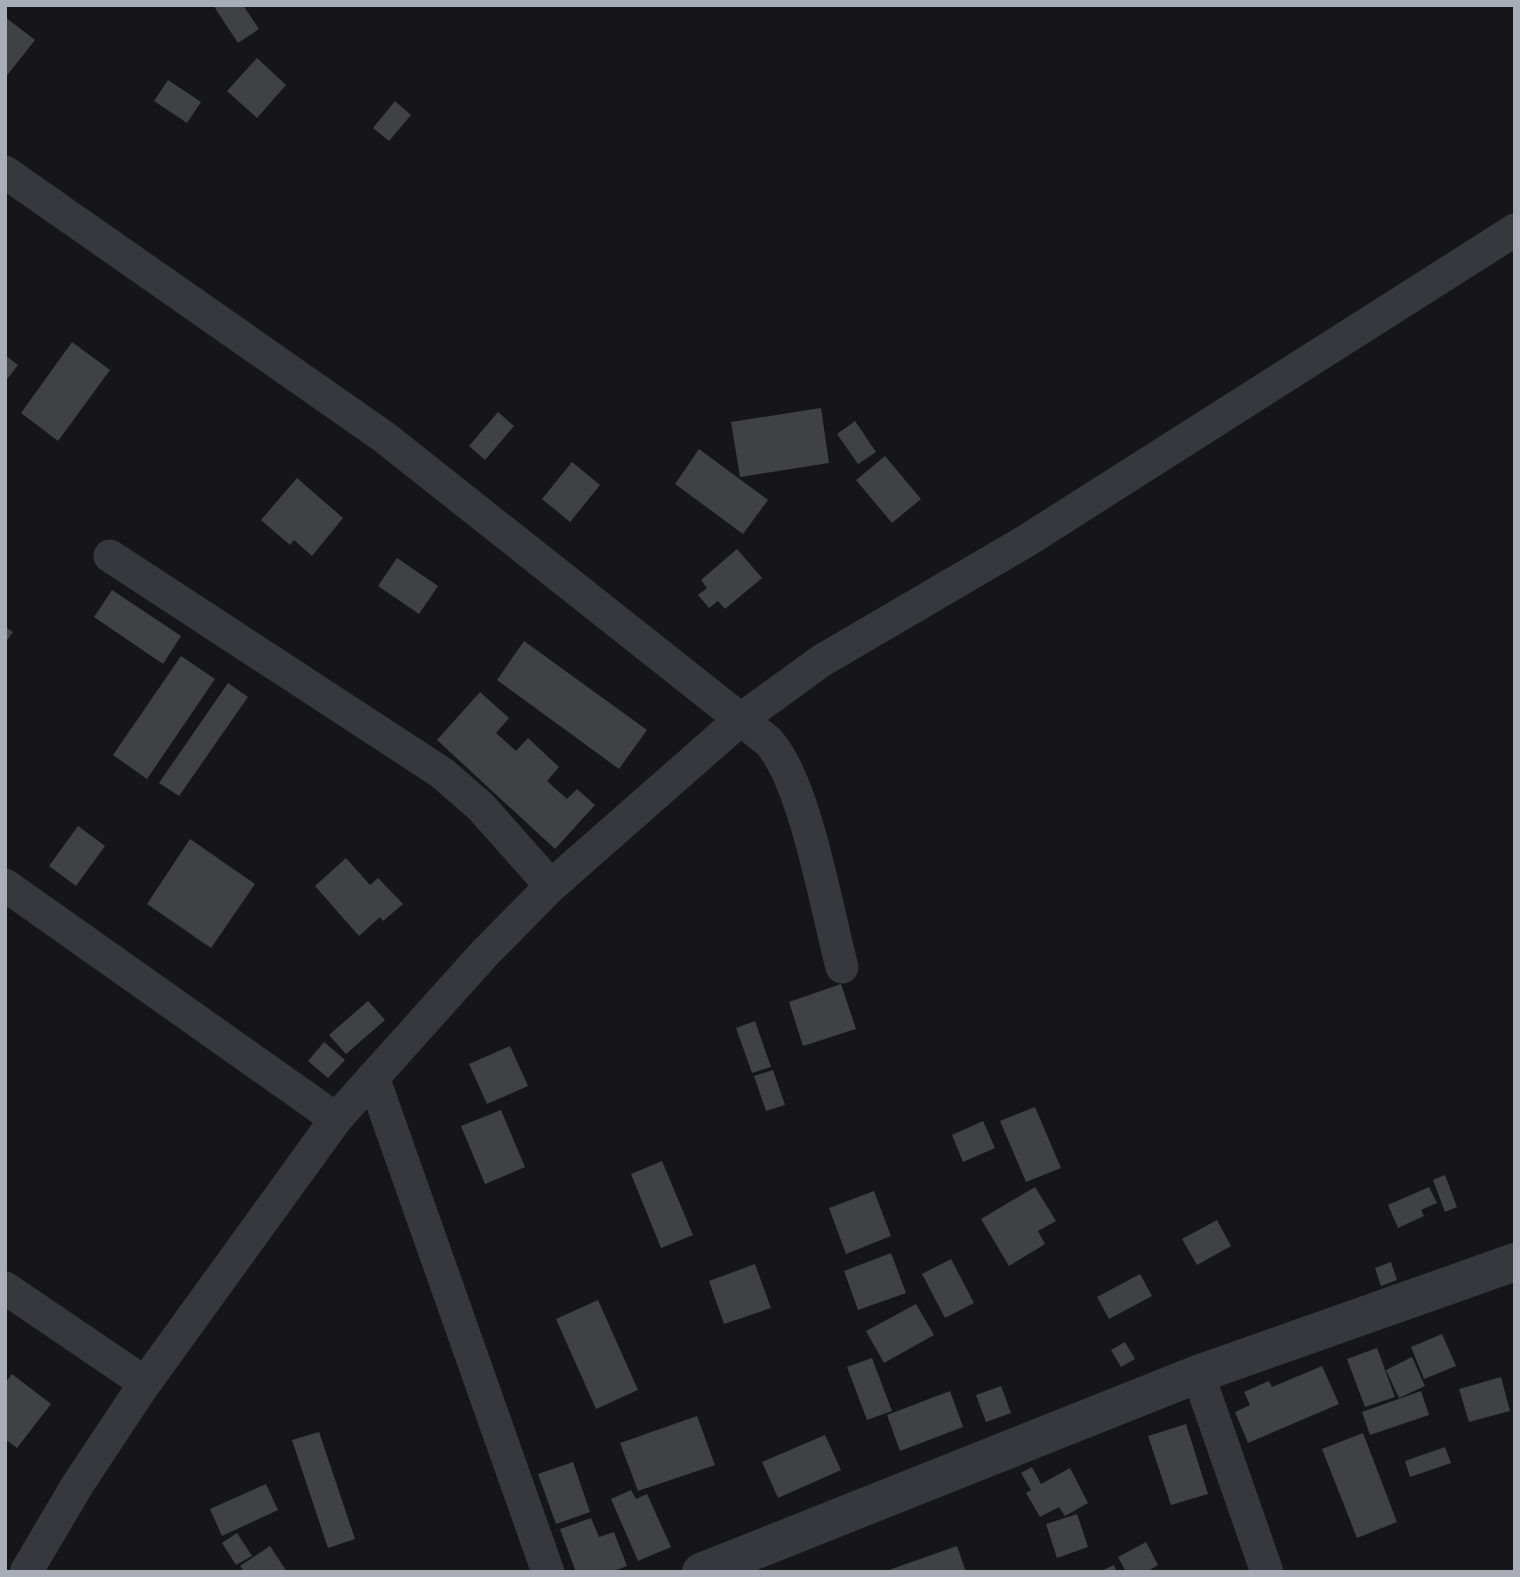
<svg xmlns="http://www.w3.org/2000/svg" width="1520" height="1577" font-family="'Space Grotesk',sans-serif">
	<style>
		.building { fill: #404145 }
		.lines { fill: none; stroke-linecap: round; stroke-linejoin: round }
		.minor { stroke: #37383d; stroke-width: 33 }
		.tertiary { stroke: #37383d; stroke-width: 38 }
	</style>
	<rect width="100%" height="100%" fill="#161618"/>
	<g class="building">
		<path d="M213 5H243L259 29 238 43Z"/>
		<path d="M5 17 35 40 5 78Z"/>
		<path d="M257 58 286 85 257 118 227 91Z"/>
		<path d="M168 80 201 102 187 123 154 101Z"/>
		<path d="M395 101 411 115 389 141 373 128Z"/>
		<path d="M72 342 110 370 58 441 21 413Z"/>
		<path d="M5 355 18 365 5 382Z"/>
		<path d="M821 408 829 463 740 477 731 422Z"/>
		<path d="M498 412 514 426 485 460 469 446Z"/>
		<path d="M855 421 876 452 858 464 837 434Z"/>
		<path d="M699 449 768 500 743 534 675 484Z"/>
		<path d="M885 456 921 499 892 523 856 480Z"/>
		<path d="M572 462 600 485 570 522 542 499Z"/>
		<path d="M297 478 343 518 312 556 294 540 290 545 261 520Z"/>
		<path d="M737 549 762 578 725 609 718 601 709 608 698 595 707 588 701 580Z"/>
		<path d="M397 558 438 586 419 614 378 586Z"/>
		<path d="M112 590 181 636 163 664 94 617Z"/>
		<path d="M5 627 13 632 5 643Z"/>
		<path d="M524 641 647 730 619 769 497 680Z"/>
		<path d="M181 656 215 679 147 779 113 755Z"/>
		<path d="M228 683 248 697 179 796 159 783Z"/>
		<path d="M480 692 509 718 496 733 516 751 528 738 559 767 547 781 567 799 577 789 595 805 555 849 437 740Z"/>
		<path d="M78 826 105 846 76 886 49 866Z"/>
		<path d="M190 839 255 884 211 948 147 904Z"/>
		<path d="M346 858 370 885 378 878 403 904 383 921 380 917 359 936 315 886Z"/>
		<path d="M841 984 856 1029 803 1046 789 1002Z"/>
		<path d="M368 1001 385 1020 346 1054 329 1035Z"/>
		<path d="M755 1021 771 1067 752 1073 736 1028Z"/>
		<path d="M324 1042 345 1060 328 1078 308 1061Z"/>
		<path d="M510 1046 528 1086 487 1104 469 1064Z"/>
		<path d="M773 1070 785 1105 766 1111 754 1076Z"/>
		<path d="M1035 1107 1061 1168 1026 1182 1000 1121Z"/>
		<path d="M501 1110 525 1167 485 1184 461 1126Z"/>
		<path d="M983 1121 995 1148 963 1162 952 1135Z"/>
		<path d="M662 1161 693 1235 661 1248 631 1174Z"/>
		<path d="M1445 1175 1457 1207 1445 1212 1433 1180Z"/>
		<path d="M1035 1187 1056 1221 1038 1231 1045 1244 1009 1266 981 1219Z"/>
		<path d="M1429 1187 1437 1203 1421 1210 1424 1216 1398 1228 1388 1205Z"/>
		<path d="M874 1191 891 1236 846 1254 829 1208Z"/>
		<path d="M1217 1220 1231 1246 1197 1265 1182 1239Z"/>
		<path d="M891 1253 906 1293 858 1310 844 1271Z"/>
		<path d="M951 1259 974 1303 945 1318 922 1274Z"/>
		<path d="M1391 1262 1397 1280 1381 1286 1375 1268Z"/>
		<path d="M755 1264 771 1308 724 1324 709 1281Z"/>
		<path d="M1140 1274 1152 1296 1109 1319 1097 1297Z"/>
		<path d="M598 1300 638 1390 596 1409 556 1319Z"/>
		<path d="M916 1304 934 1335 884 1363 866 1331Z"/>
		<path d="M1442 1334 1456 1366 1424 1379 1411 1347Z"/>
		<path d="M1125 1342 1135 1359 1121 1367 1111 1350Z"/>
		<path d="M1377 1348 1395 1397 1365 1407 1347 1359Z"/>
		<path d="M1412 1357 1425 1386 1399 1398 1386 1370Z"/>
		<path d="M872 1358 892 1411 867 1420 847 1367Z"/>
		<path d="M1322 1366 1339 1404 1248 1443 1235 1412 1250 1405 1244 1392 1269 1381 1272 1387Z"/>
		<path d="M12 1374 51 1404 17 1448 5 1439V1383Z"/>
		<path d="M1501 1377 1510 1411 1469 1422 1459 1389Z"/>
		<path d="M1001 1386 1011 1413 986 1422 976 1395Z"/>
		<path d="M950 1391 963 1427 900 1451 887 1415Z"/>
		<path d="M1421 1391 1429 1415 1370 1435 1362 1412Z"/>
		<path d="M697 1416 715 1465 638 1491 620 1443Z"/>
		<path d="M1186 1424 1208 1494 1171 1505 1148 1436Z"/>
		<path d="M319 1432 355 1539 328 1548 292 1440Z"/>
		<path d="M1363 1433 1397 1522 1357 1538 1322 1449Z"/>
		<path d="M825 1435 841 1470 778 1498 762 1462Z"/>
		<path d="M1445 1447 1451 1463 1410 1477 1405 1461Z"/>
		<path d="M573 1462 590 1512 556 1524 538 1474Z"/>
		<path d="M1032 1467 1041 1484 1070 1468 1088 1503 1065 1516 1059 1507 1040 1517 1026 1493 1031 1490 1021 1473Z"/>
		<path d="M266 1484 278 1510 222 1536 210 1509Z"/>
		<path d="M631 1490 636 1499 647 1494 671 1547 638 1561 611 1499Z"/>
		<path d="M1077 1514 1088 1547 1057 1558 1046 1524Z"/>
		<path d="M591 1518 599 1537 614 1532 627 1566 611 1572H576L560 1529Z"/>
		<path d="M237 1533 252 1556 236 1565 222 1543Z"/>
		<path d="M1146 1542 1158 1565 1146 1572H1126L1118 1557Z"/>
		<path d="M270 1546 287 1572H244L240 1566Z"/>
		<path d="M957 1546 966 1572H886V1571Z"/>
		<path d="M1114 1565 1117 1572H1099Z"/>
	</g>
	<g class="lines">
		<g class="minor">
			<path d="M5 172 384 437 768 741C805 780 827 911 842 967"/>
			<path d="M110 556 442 773 481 807 551 886"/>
			<path d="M5 885 336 1119"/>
			<path d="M373 1077 548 1572"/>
			<path d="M5 1288 145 1383"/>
			<path d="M1198 1374 1267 1572"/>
			<path d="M26 1572 78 1484 145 1383 336 1119 484 954 551 886 741 719 821 661 1026 541 1515 230"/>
		</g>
		<path class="tertiary" d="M701 1572 1198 1374 1515 1262"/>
	</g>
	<rect width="1520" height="1577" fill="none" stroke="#a8adb8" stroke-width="14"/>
</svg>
